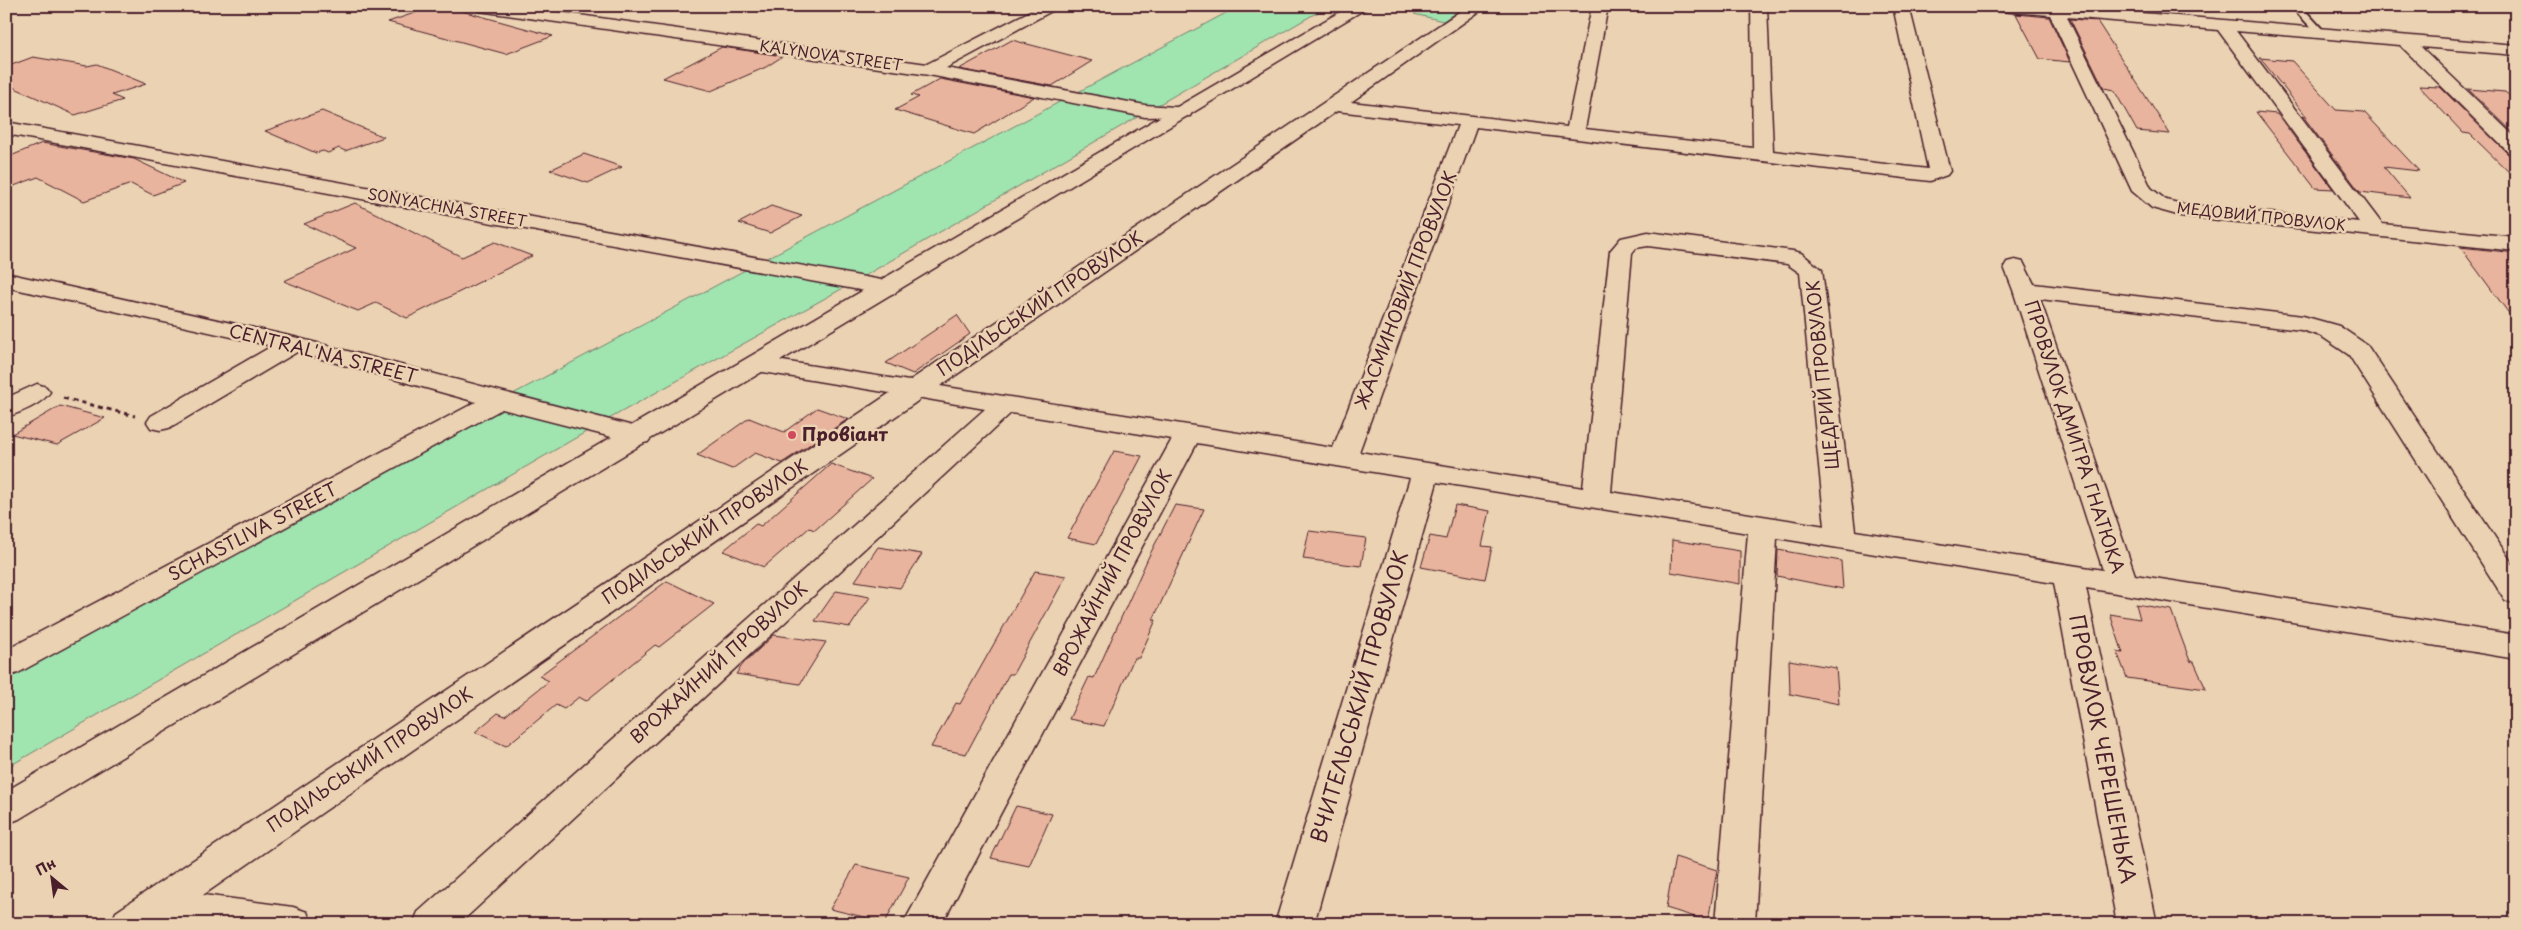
<svg xmlns="http://www.w3.org/2000/svg" width="2522" height="930" font-family="'Playpen Sans',sans-serif">
	<style>
		.green { fill: #a0e4b0; stroke: #75826e }
		.building { fill: #e9b49d; stroke: #4a1f2b }
		.lines { fill: none; stroke-linecap: round; stroke-linejoin: round }
		.lane-casing { stroke: #4a1f2b; stroke-width: 4 }
		.street-casing { stroke: #4a1f2b; stroke-width: 3 }
		.highway-casing { stroke: #4a1f2b; stroke-width: 3 }
		.path { stroke: #4a1f2b; stroke-width: 3; stroke-dasharray: 5 4; stroke-linecap: butt }
		.lane { fill: #ead2b2; fill-rule: evenodd }
		.street { fill: #ead2b2; fill-rule: evenodd }
		.highway { fill: #ead2b2; fill-rule: evenodd }
		.poi-dot { fill: #d1495b; stroke: #ead2b2; stroke-width: 2 }
		.labels { text-anchor: middle; stroke-width: 5; stroke-linejoin: round; paint-order: stroke }
		.far-street-label { font-size: 15px; fill: #4a1f2b; stroke: #ead2b2 }
		.street-label { font-size: 18px; fill: #4a1f2b; stroke: #ead2b2 }
		.poi-label { font-size: 18px; font-weight: bold; fill: #4a1f2b; stroke: #ead2b2; text-anchor: start }
		.near-street-label { font-size: 21px; fill: #4a1f2b; stroke: #ead2b2 }
	</style>
	<rect width="100%" height="100%" fill="#ead2b2"/>
	<filter id="ink" filterUnits="userSpaceOnUse"><feTurbulence type="fractalNoise" baseFrequency=".02" numOctaves="2"/><feDisplacementMap in="SourceGraphic" scale="10" xChannelSelector="R" yChannelSelector="G"/><feConvolveMatrix kernelMatrix="1 2 1 2 8 2 1 2 1" color-interpolation-filters="sRGB"/></filter>
	<g filter="url(#ink)">
		<g class="green">
			<path d="M1239 6H1328L854 282 598 425 6 768V665Z"/>
			<path d="M1427 6H1466L1443 21 1414 14Z"/>
		</g>
		<g class="building">
			<path d="M435 6H444L553 36 506 54 388 22Z"/>
			<path d="M2016 14 2049 17 2070 62 2040 59Z"/>
			<path d="M2070 19 2097 21 2170 134 2137 131 2114 90 2104 88Z"/>
			<path d="M1012 40 1092 61 1052 86 959 69Z"/>
			<path d="M722 47 783 56 766 67 711 91 663 78Z"/>
			<path d="M33 57 87 66 97 64 146 84 112 95 123 100 75 115 6 84V67Z"/>
			<path d="M2260 58 2292 61 2336 110 2364 112 2419 171 2384 167 2410 198 2360 192 2303 116 2307 117Z"/>
			<path d="M940 79 1034 97 974 134 895 110 919 97 911 95Z"/>
			<path d="M2419 86 2440 87 2508 154 2516 157V179L2470 134 2463 133Z"/>
			<path d="M2468 89 2505 92 2516 101V135Z"/>
			<path d="M322 111 384 137 345 151 339 148 328 153 323 151 316 153 265 131Z"/>
			<path d="M2256 112 2277 114 2333 189 2315 188Z"/>
			<path d="M42 143 134 159 184 183 153 195 131 184 84 201 38 177 6 189V158Z"/>
			<path d="M584 154 622 167 588 183 550 170Z"/>
			<path d="M355 203 462 257 495 242 532 256 407 318 376 303 358 311 284 281 356 248 304 224Z"/>
			<path d="M771 206 802 216 770 233 739 223Z"/>
			<path d="M2460 247 2516 253V323Z"/>
			<path d="M957 315 970 334 913 374 886 363Z"/>
			<path d="M60 406 105 418 57 445 12 434Z"/>
			<path d="M817 408 848 419 782 463 755 453 732 469 697 455 749 418 784 432Z"/>
			<path d="M1114 451 1142 456 1096 544 1067 538Z"/>
			<path d="M831 464 872 479 815 530 809 528 764 567 723 551 756 524 761 526Z"/>
			<path d="M1175 505 1204 509 1153 620H1156L1139 658H1134L1104 726 1069 719 1089 677 1094 678 1148 558Z"/>
			<path d="M1455 505 1490 511 1482 546 1492 547 1485 579 1421 567 1430 536 1446 539Z"/>
			<path d="M1309 531 1366 538 1361 566 1303 559Z"/>
			<path d="M1672 540 1740 551V584L1671 572Z"/>
			<path d="M878 547 922 554 900 588 855 581Z"/>
			<path d="M1778 550 1841 561 1843 589 1777 576Z"/>
			<path d="M1035 571 1066 576 1013 674H1009L966 754 931 747 956 703 960 704Z"/>
			<path d="M667 581 714 604 659 647 655 645 586 701 579 697 564 709 556 705 506 746 475 732 498 713 505 716 549 681 539 676Z"/>
			<path d="M836 591 870 597 850 627 815 621Z"/>
			<path d="M2136 604 2171 610 2190 661 2194 662 2206 689 2127 678 2117 652 2123 653 2110 614 2140 619Z"/>
			<path d="M774 635 826 642 800 684 736 674 743 664Z"/>
			<path d="M1789 660 1836 668 1839 704 1790 694Z"/>
			<path d="M1016 806 1052 814 1029 866 991 858Z"/>
			<path d="M1675 857 1717 870 1708 921 1666 908Z"/>
			<path d="M856 865 909 877 885 922 830 909Z"/>
		</g>
		<g class="lines">
			<defs>
				<path id="lane" d="M2291 6H2301L2324 31V35H2318Z"/>
				<g id="street">
					<path d="M471 6H515L927 64 1040 6H1061L946 68 1145 105 1190 108 1192 112 1190 116 1145 117 929 75 479 11Z"/>
					<path d="M1468 6H1487L1351 102 1567 127 1592 6H1608L1585 129 1753 148 1751 6H1767L1773 151 1928 169 1893 6H1909L1950 171 1947 175 1930 181 1476 127 1359 452 1583 488 1610 251 1621 238 1648 232 1793 251 1801 253 1822 270 1855 531 2103 570 2013 290 2004 267 2007 262 2015 260 2023 262 2034 284 2303 316 2339 326 2367 345 2516 569V604L2505 600 2349 355 2321 336 2301 330 2040 299 2135 575 2516 635V659L2086 588 2157 924H2117L2054 583 1777 538 1755 924H1715L1748 533 1437 482 1314 924H1275L1410 478 1197 443 942 924H903L1172 439 1011 413 459 924H413L418 912 985 409 922 398 203 895 293 907 307 912 312 924H111L116 912 890 393 757 371 748 369 745 364 748 359 757 357 909 381ZM1337 111 1458 125 1333 448 940 386ZM1648 246 1787 264 1800 273 1825 526 1611 492 1632 253 1636 248Z"/>
					<path d="M1991 6H2060L2516 45V55L2421 47 2516 138V155L2509 153 2400 45 2236 31 2382 224 2516 237V251L2181 216 2152 208 2132 191 2050 15 1999 11ZM2067 17 2218 30 2359 222 2182 204 2166 200 2151 188Z"/>
					<path d="M6 122 887 281 895 283 899 288 895 293 887 295 6 134Z"/>
					<path d="M6 273 294 337 648 430 652 436 648 442 639 444 502 409 18 673 6 677V650L476 402 297 352 169 428 160 430 151 428 147 422 151 416 272 346 6 287Z"/>
					<path d="M37 384 46 387 50 392C42 404 20 413 6 417V398Z"/>
				</g>
				<path id="highway" d="M1350 6H1370L19 819 6 824V791Z"/>
			</defs>
			<use href="#lane" class="lane-casing"/>
			<use href="#street" class="street-casing"/>
			<use href="#highway" class="highway-casing"/>
			<path class="path" d="M63 398 135 416"/>
			<use href="#lane" class="lane"/>
			<use href="#street" class="street"/>
			<use href="#highway" class="highway"/>
		</g>
	</g>
	<circle class="poi-dot" cx="792" cy="435" r="5"/>
	<g class="labels">
		<g class="far-street-label">
			<text transform="translate(831 56) rotate(8)" y="5">KALYNOVA STREET</text>
			<text transform="translate(447 208) rotate(10)" y="5">SONYACHNA STREET</text>
			<text transform="translate(2261 217) rotate(6)" y="5">МЕДОВИЙ ПРОВУЛОК</text>
		</g>
		<g class="street-label">
			<text transform="translate(1406 290) rotate(-69)" y="6">ЖАСМИНОВИЙ ПРОВУЛОК</text>
			<text transform="translate(1040 304) rotate(-34)" y="6">ПОДІЛЬСЬКИЙ ПРОВУЛОК</text>
			<text transform="translate(323 354) rotate(14)" y="6">CENTRAL'NA STREET</text>
			<text transform="translate(1823 375) rotate(-96)" y="6">ЩЕДРИЙ ПРОВУЛОК</text>
			<text transform="translate(2074 437) rotate(72)" y="6">ПРОВУЛОК ДМИТРА ГНАТЮКА</text>
			<text transform="translate(253 532) rotate(-28)" y="6">SCHASTLIVA STREET</text>
			<text transform="translate(705 532) rotate(-34)" y="6">ПОДІЛЬСЬКИЙ ПРОВУЛОК</text>
			<text transform="translate(1113 573) rotate(-62)" y="6">ВРОЖАЙНИЙ ПРОВУЛОК</text>
			<text transform="translate(719 663) rotate(-42)" y="6">ВРОЖАЙНИЙ ПРОВУЛОК</text>
			<text transform="translate(370 760) rotate(-34)" y="6">ПОДІЛЬСЬКИЙ ПРОВУЛОК</text>
		</g>
		<g class="poi-label">
			<text x="802" y="441">Провіант</text>
		</g>
		<g class="near-street-label">
			<text transform="translate(1360 697) rotate(-74)" y="7">ВЧИТЕЛЬСЬКИЙ ПРОВУЛОК</text>
			<text transform="translate(2102 749) rotate(79)" y="7">ПРОВУЛОК ЧЕРЕШЕНЬКА</text>
		</g>
	</g>
	<rect width="2522" height="930" fill="none" stroke="#ead2b2" stroke-width="25"/>
	<rect x="12" y="12" width="2497" height="905" fill="none" stroke="#4a1f2b" stroke-width="2" filter="url(#ink)"/>
	<g transform="translate(52 878) rotate(331)" stroke="#ead2b2" stroke-width="4" paint-order="stroke">
	<path d="M0-4L9 19L0 12L-9 19Z" fill="#4a1f2b"/>
	<text y="-8" font-size="14" font-weight="bold" text-anchor="middle" fill="#4a1f2b">Пн</text>
	</g>
</svg>
